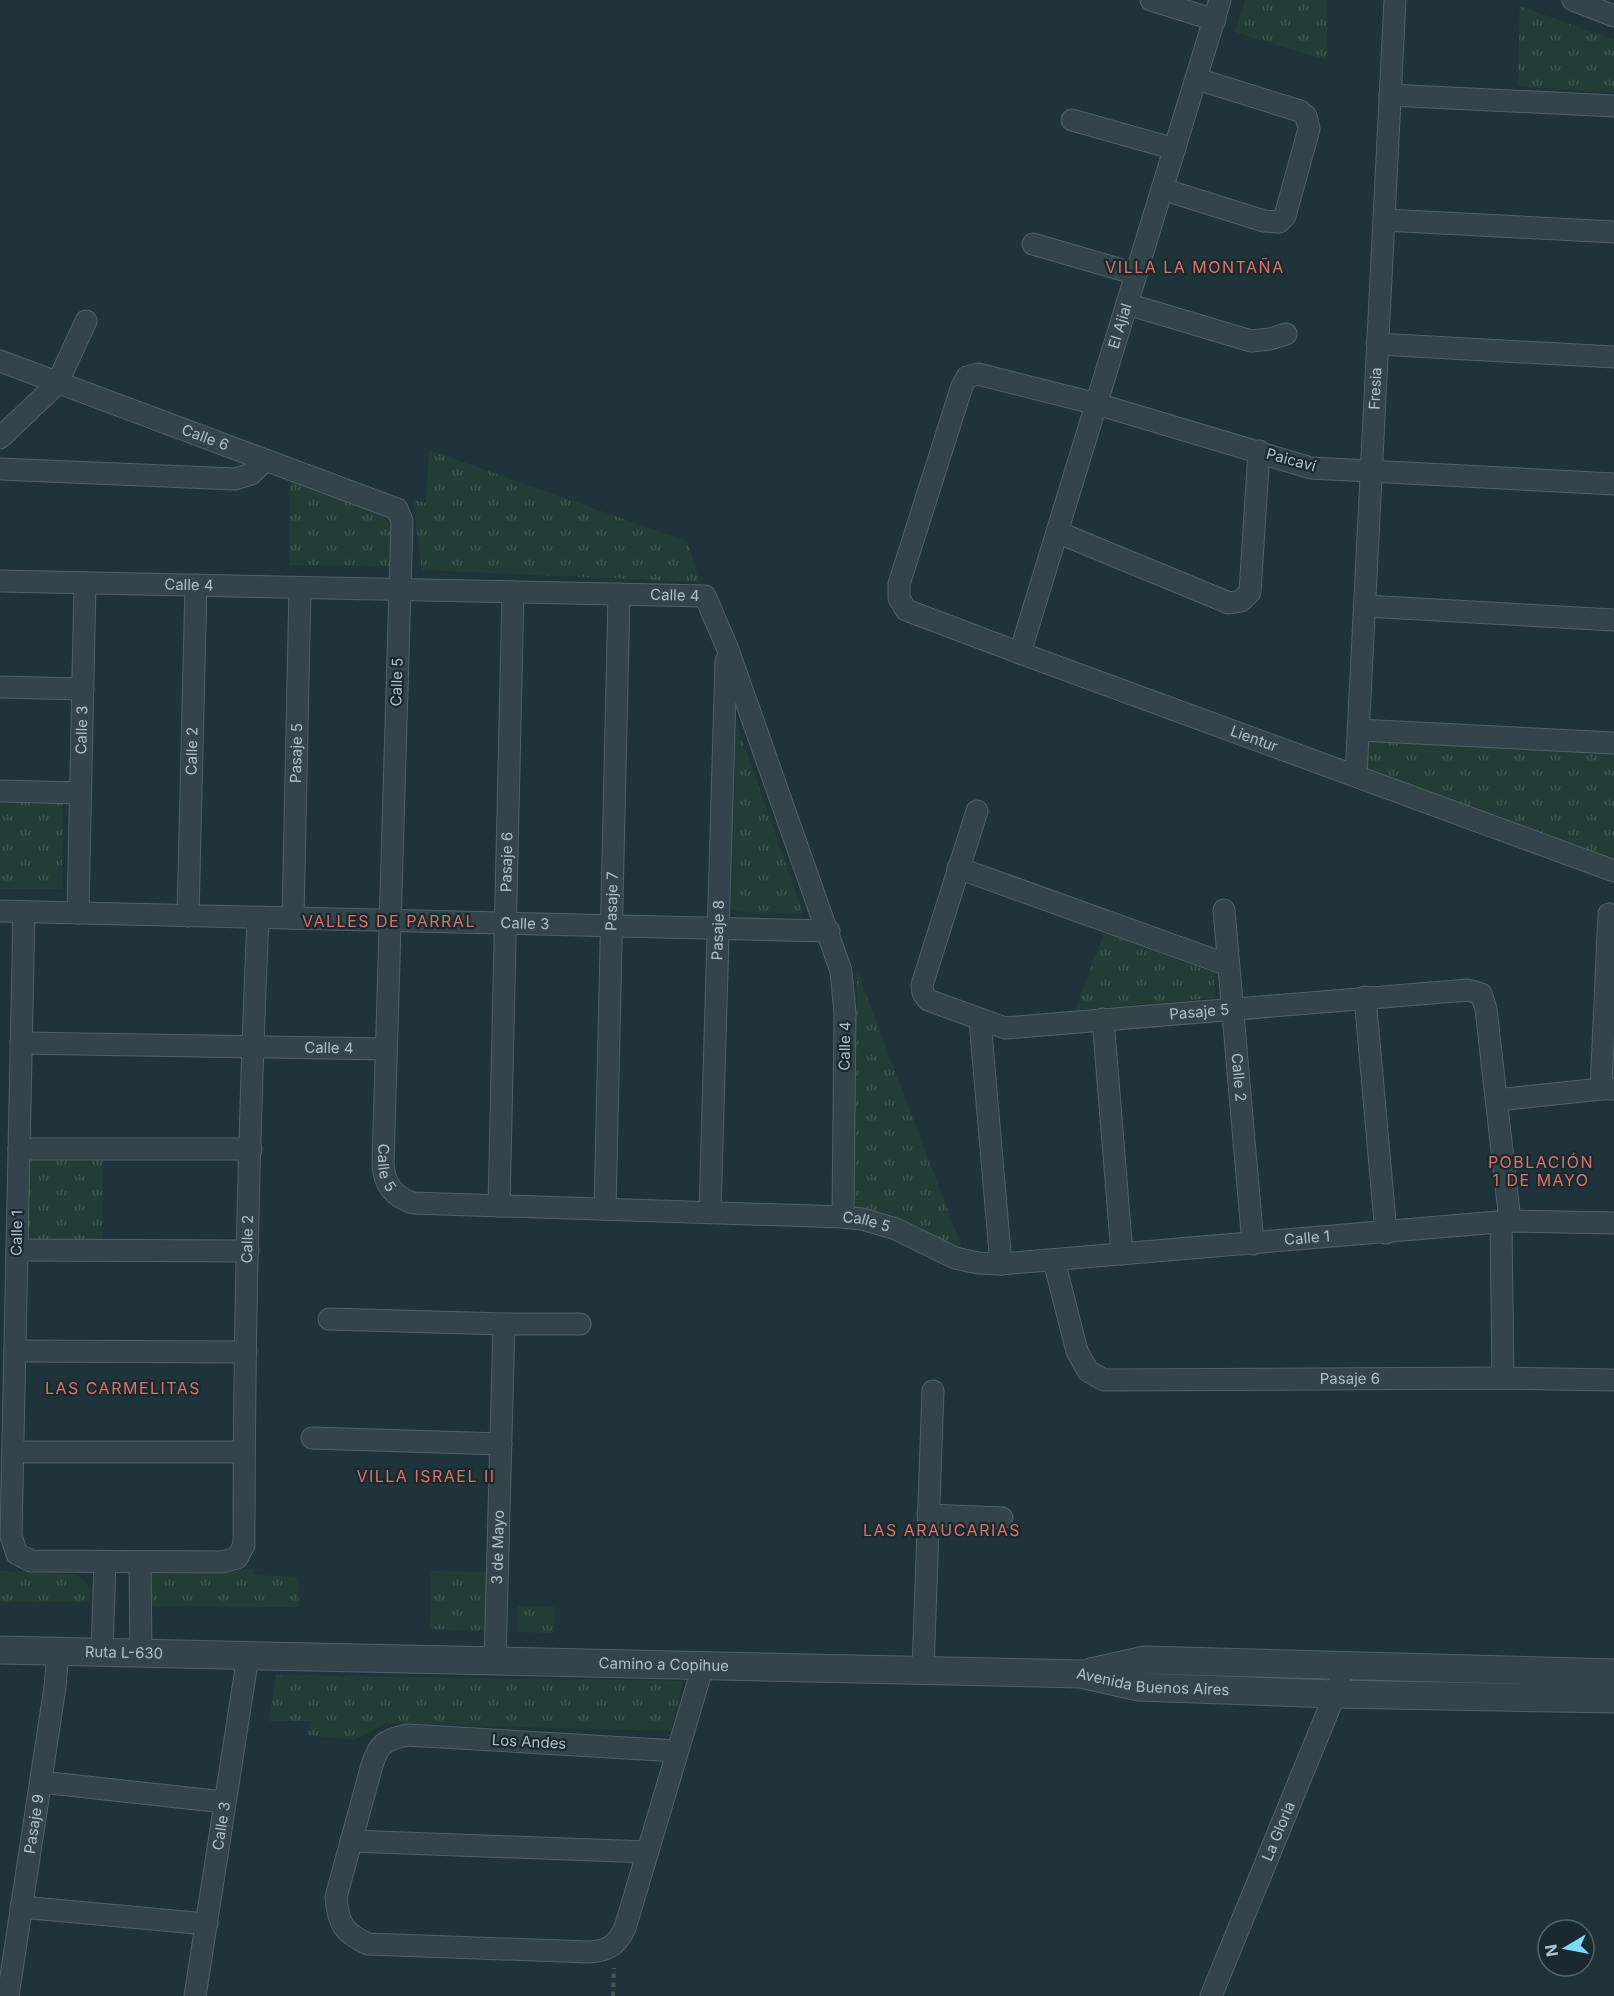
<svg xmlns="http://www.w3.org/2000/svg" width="1614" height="1996" font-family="Inter,sans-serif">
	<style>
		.grass { fill: url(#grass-tufts) }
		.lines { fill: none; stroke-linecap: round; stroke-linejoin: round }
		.minor-casing { stroke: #516268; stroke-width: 23 }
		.tertiary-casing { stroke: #516268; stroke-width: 29 }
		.path { stroke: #415a54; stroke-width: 4; stroke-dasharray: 4.5 4.5; stroke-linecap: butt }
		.minor { stroke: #33444a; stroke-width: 21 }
		.tertiary { stroke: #33444a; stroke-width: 27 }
		.labels { text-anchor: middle; stroke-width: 4.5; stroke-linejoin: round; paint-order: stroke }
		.street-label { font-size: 15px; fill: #aec0c7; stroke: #19292f }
		.neighbourhood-label { font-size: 16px; letter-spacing: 1.5px; fill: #de7266; stroke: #19292f }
	</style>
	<defs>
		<pattern id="grass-tufts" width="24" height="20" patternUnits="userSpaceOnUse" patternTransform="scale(1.5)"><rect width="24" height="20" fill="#223d36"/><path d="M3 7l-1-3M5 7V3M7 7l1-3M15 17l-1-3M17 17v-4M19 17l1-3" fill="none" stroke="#405752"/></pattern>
	</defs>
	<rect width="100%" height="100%" fill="#1f343a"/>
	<g class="grass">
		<path d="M1245 0H1327V60L1235 32Z"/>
		<path d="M1520 6 1614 40V93L1518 86Z"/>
		<path d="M429 450 688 542 699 582 422 570 413 500 426 503Z"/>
		<path d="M290 479 385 517 392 529 390 566 289 565Z"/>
		<path d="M736 722 803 913V914L746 912 732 910Z"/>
		<path d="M1363 735 1614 748V865L1362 772Z"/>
		<path d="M0 798 63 799 62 889H0Z"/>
		<path d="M1104 933 1214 973 1215 998 1075 1010Z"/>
		<path d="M857 971 963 1250 883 1213 855 1208Z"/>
		<path d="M24 1155 103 1156 102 1244H24Z"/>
		<path d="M253 1569 254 1575 298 1577 299 1607 151 1606V1575L160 1570Z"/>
		<path d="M0 1571 76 1575C88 1581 90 1588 90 1602H0Z"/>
		<path d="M431 1571 487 1572 485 1631 430 1629Z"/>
		<path d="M518 1606 555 1607 554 1633 517 1632Z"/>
		<path d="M276 1675 683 1681 671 1731 385 1723 355 1740 307 1735 312 1721H269Z"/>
	</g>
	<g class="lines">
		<defs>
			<g id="minor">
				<path d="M1151 0 1215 20"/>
				<path d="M1573 0 1614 16"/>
				<path d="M1390 95 1614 106"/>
				<path d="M1072 120 1175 149"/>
				<path d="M1162 189 1264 221 1279 222 1285 216 1309 129 1306 116 1300 111 1197 79"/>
				<path d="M1385 220 1614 232"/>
				<path d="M1033 244 1136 274"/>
				<path d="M1127 304 1251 341 1270 339 1286 334"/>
				<path d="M1377 344 1614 357"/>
				<path id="s1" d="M0 361 397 509 402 521 383 1164C384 1184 394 1197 413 1203L843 1217 862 1219 896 1229 955 1258 978 1263 1001 1264 1510 1221 1614 1223"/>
				<path d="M0 438 57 384 86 321"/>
				<path d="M0 469 235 479 251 474 265 460"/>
				<path id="s2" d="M1614 484 1311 468 1097 404 978 374 967 377 962 386 899 584V598L906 610 1020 653 1614 871"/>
				<path d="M1057 532 1229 603 1241 601 1250 592 1259 451"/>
				<path id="s3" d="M0 581 705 596 727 647 841 971 845 1013 843 1217"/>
				<path d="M1365 606 1614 620"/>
				<path id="s4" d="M1020 653 1220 0"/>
				<path d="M0 687 83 689"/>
				<path d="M1358 730 1614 743"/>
				<path id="s5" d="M1356 776 1395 0"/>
				<path d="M0 791 80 793"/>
				<path id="s6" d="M977 811 922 985 923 993 928 1000 1005 1028 1468 990 1481 994 1486 1009 1510 1221"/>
				<path d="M958 868 1228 965"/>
				<path id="s7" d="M1224 910 1253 1244"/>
				<path id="s8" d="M0 911 829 931"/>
				<path id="s9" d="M24 912 11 1536 17 1554 31 1561 222 1562 237 1558 244 1545C244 1336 249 1126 258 918"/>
				<path id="s10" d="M78 913 85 583"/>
				<path id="s11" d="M188 916 196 585"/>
				<path id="s12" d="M293 918 300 588"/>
				<path d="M1365 997 1386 1233"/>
				<path d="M1103 1019 1122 1254"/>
				<path d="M980 1021 1001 1264"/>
				<path id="s13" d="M21 1043 385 1049"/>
				<path d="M1601 1089 1609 914"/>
				<path d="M1497 1100 1601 1089H1613"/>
				<path d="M19 1149H251"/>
				<path id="s14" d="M499 1206 513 592"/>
				<path id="s15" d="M605 1209 619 594"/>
				<path id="s16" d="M710 1212 726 661"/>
				<path d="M1501 1222 1503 1378"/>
				<path d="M17 1250 248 1251"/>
				<path id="s17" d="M1054 1261 1077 1351 1088 1371 1104 1380 1503 1378 1614 1380"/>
				<path d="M329 1319 504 1324H580"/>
				<path d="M15 1351 246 1352"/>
				<path d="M312 1438 501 1444"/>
				<path d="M13 1452H244"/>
				<path d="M928 1515 1002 1518"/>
				<path d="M140 1562 141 1653"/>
				<path d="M102 1653 105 1562"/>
				<path id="s18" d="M495 1661 504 1324"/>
				<path d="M923 1670 933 1391"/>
				<path d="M677 1751 407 1735C384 1740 379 1744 372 1765L336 1897C338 1924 344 1933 368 1944L589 1952C608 1951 617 1945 625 1928L703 1666"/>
				<path d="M41 1782 224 1802"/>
				<path d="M351 1841 647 1852"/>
				<path d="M21 1907 207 1924"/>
				<path id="s19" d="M8 1996 55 1687 58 1652"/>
				<path id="s20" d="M195 1996 248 1656"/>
				<path id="s21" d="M1211 1996 1340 1682"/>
			</g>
			<g id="tertiary">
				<path id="s22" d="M0 1650 1081 1674 1139 1687 1335 1694 1614 1699"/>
				<path d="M1091 1672 1145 1660 1614 1673"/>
			</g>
		</defs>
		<use href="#minor" class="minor-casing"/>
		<use href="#tertiary" class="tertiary-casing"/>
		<path class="path" d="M613 1996 614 1968"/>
		<use href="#minor" class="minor"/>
		<use href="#tertiary" class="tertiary"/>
	</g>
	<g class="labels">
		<g class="street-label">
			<text dy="5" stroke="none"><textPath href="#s4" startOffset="342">El Ajial</textPath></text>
			<text dy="5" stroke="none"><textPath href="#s5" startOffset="388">Fresia</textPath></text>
			<text dy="5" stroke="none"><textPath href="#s1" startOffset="219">Calle 6</textPath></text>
			<text transform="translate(1291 460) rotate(15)" y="5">Paicaví</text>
			<text dy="5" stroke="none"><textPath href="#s3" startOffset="189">Calle 4</textPath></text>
			<text dy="5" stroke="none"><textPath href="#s3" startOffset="675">Calle 4</textPath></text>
			<text transform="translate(397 682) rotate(-88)" y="5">Calle 5</text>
			<text dy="5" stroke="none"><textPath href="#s10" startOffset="183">Calle 3</textPath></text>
			<text dy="5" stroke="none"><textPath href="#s2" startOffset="1278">Lientur</textPath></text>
			<text dy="5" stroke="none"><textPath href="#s11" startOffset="165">Calle 2</textPath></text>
			<text dy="5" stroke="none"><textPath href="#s12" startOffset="165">Pasaje 5</textPath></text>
			<text dy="5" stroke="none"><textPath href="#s14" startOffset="344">Pasaje 6</textPath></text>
			<text dy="5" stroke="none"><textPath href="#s15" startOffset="308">Pasaje 7</textPath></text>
			<text dy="5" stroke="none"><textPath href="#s8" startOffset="525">Calle 3</textPath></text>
			<text dy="5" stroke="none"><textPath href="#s16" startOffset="282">Pasaje 8</textPath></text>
			<text dy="5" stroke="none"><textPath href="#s6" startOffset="476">Pasaje 5</textPath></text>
			<text transform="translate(845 1046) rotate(-89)" y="5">Calle 4</text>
			<text dy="5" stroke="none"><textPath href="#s13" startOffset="308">Calle 4</textPath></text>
			<text dy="5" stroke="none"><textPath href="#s7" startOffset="168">Calle 2</textPath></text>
			<text dy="5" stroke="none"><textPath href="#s1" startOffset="1084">Calle 5</textPath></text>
			<text dy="5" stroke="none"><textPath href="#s1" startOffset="1587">Calle 5</textPath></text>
			<text transform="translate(17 1233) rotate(-89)" y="5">Calle 1</text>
			<text dy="5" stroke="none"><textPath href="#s9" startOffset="1186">Calle 2</textPath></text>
			<text dy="5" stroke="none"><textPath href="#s1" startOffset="2037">Calle 1</textPath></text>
			<text dy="5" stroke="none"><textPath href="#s17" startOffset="380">Pasaje 6</textPath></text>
			<text dy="5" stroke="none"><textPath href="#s18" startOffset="114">3 de Mayo</textPath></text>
			<text dy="5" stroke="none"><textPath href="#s22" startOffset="124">Ruta L-630</textPath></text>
			<text dy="5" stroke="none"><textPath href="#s22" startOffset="664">Camino a Copihue</textPath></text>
			<text dy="5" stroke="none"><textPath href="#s22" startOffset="1154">Avenida Buenos Aires</textPath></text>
			<text transform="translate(529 1742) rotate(3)" y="5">Los Andes</text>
			<text dy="5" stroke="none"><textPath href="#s19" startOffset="174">Pasaje 9</textPath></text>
			<text dy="5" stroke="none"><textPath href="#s20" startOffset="172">Calle 3</textPath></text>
			<text dy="5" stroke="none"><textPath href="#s21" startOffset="178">La Gloria</textPath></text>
		</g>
		<g class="neighbourhood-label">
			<text x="1195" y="273">VILLA LA MONTAÑA</text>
			<text x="389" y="927">VALLES DE PARRAL</text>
			<text x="1541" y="1168">POBLACIÓN<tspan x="1541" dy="18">1 DE MAYO</tspan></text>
			<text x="123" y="1394">LAS CARMELITAS</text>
			<text x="426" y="1482">VILLA ISRAEL II</text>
			<text x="942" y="1536">LAS ARAUCARIAS</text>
		</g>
	</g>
	<g transform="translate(1566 1948) rotate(260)"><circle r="28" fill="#19292f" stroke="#55656c" stroke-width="1.5"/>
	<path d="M0-4.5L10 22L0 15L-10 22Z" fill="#7bdafe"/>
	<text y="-9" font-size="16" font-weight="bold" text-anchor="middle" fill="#aec0c7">N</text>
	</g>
</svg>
